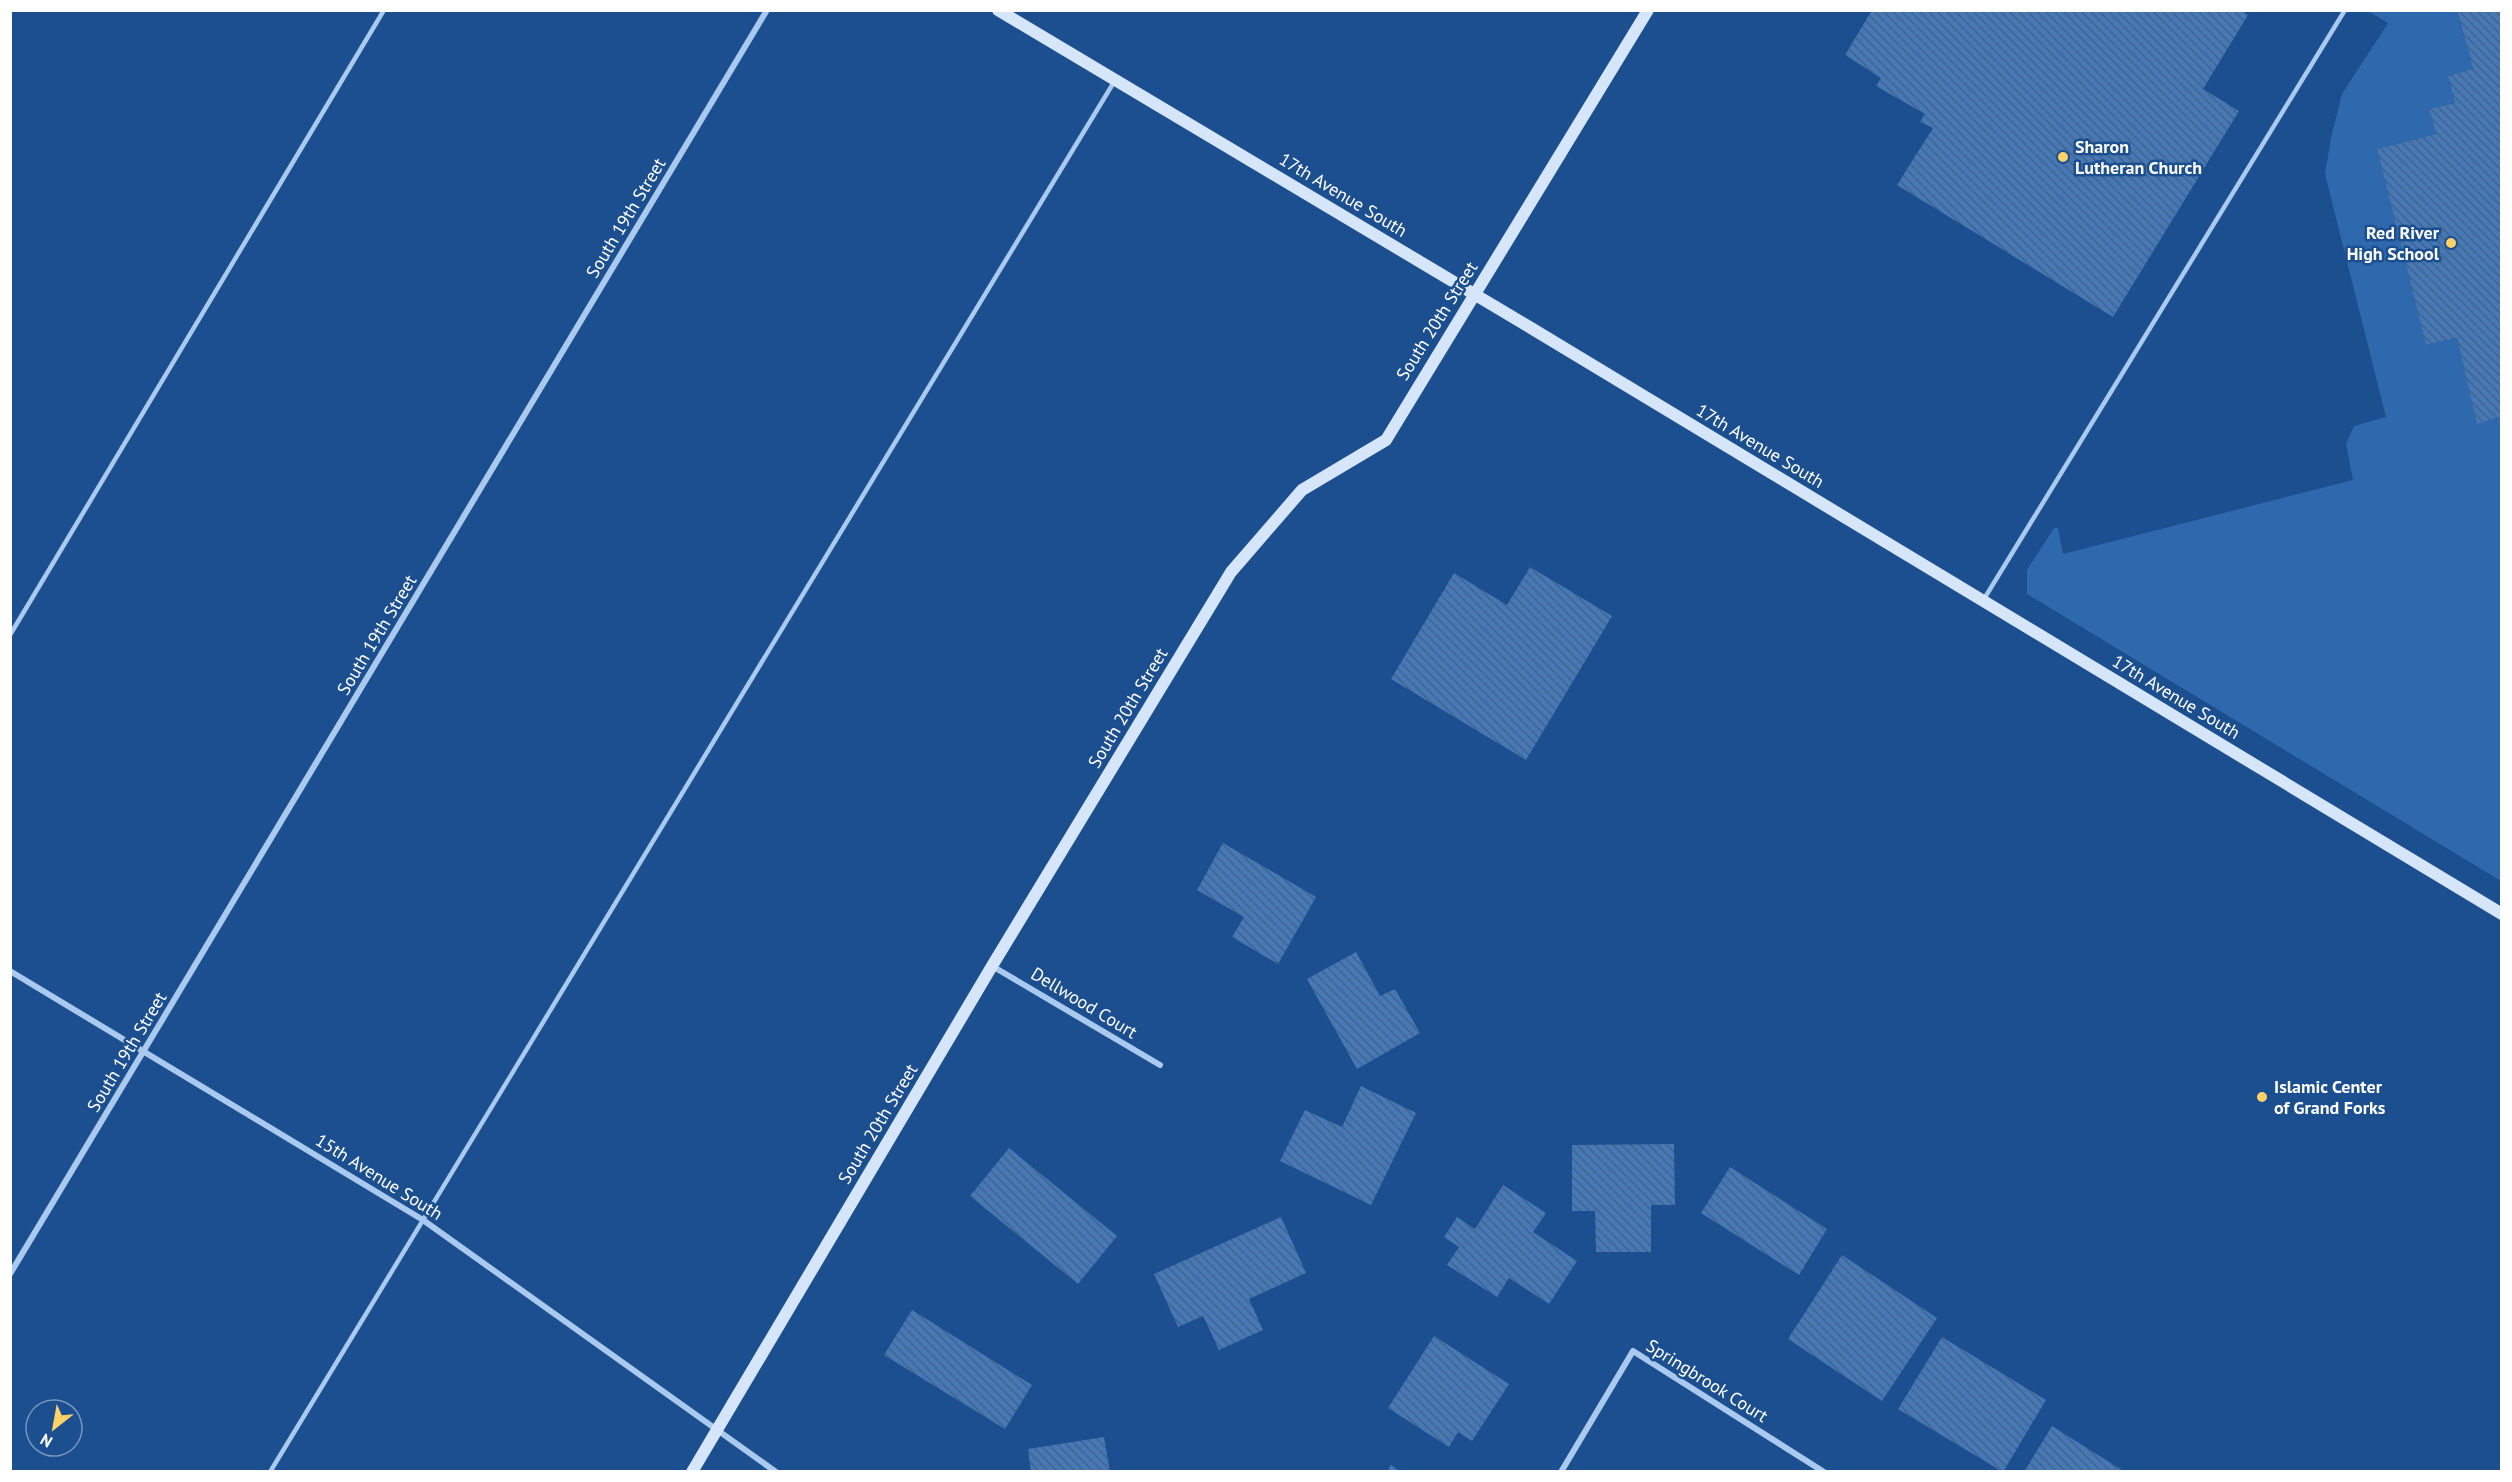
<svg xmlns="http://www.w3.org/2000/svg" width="2512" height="1482" font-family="'PT Sans',sans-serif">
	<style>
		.grass { fill: #2e69ad }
		.building { fill: url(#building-back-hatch) }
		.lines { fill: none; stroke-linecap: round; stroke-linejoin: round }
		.lane { stroke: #a9c9ee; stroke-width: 4.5 }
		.street { stroke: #a9c9ee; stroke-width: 6 }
		.secondary { stroke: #d6e6fa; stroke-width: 12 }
		.poi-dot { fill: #ffd166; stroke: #1b4f8f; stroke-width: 2 }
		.labels { text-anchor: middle; stroke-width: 5; stroke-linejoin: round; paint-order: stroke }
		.poi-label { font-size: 18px; font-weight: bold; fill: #fff; stroke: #1b4f8f; text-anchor: start }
		.street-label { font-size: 18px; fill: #fff; stroke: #1b4f8f }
	</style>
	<defs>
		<pattern id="building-back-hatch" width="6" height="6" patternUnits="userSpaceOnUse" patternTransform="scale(1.5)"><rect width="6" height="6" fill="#4478b7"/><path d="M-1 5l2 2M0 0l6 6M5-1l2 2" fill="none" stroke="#486282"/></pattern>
	</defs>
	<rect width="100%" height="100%" fill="#1b4f8f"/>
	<path class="grass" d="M2368 11H2457L2473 69 2448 76 2455 103 2429 109 2436 134 2377 149 2426 345 2457 338 2477 423 2501 416V881L2027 594V570L2054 528H2058L2063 554 2353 480 2346 444 2354 426 2386 417 2325 174 2331 138 2342 94 2388 23Z"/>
	<g class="building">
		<path d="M1872 10H2241L2248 15 2203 89 2239 111 2113 317 1897 185 1933 128 1920 122 1925 114 1876 86 1881 78 1845 55Z"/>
		<path d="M2457 10H2502V416L2477 424 2457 338 2426 345 2377 149 2436 134 2429 109 2455 103 2448 76 2473 69Z"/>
		<path d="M1530 567 1612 616 1526 760 1391 679 1454 573 1507 605Z"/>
		<path d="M1223 843 1316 897 1278 964 1232 937 1244 917 1197 890Z"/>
		<path d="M1356 952 1380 996 1395 989 1420 1033 1357 1069 1307 979Z"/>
		<path d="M1361 1086 1416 1113 1371 1205 1280 1161 1305 1110 1342 1127Z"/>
		<path d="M1674 1144 1675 1205H1651V1252H1596L1595 1211H1572V1145Z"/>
		<path d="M1009 1148 1117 1236 1078 1284 970 1196Z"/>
		<path d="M1730 1167 1827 1229 1799 1275 1701 1213Z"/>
		<path d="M1503 1185 1546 1213 1533 1232 1577 1261 1549 1304 1509 1278 1497 1297 1447 1265 1459 1247 1444 1237 1457 1217 1475 1229Z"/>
		<path d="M1281 1217 1306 1273 1249 1299 1263 1330 1219 1350 1203 1316 1178 1327 1154 1274Z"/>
		<path d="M1842 1255 1937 1318 1882 1401 1788 1339Z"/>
		<path d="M912 1310 1032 1385 1005 1429 884 1355Z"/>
		<path d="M1434 1336 1509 1384 1472 1441 1458 1432 1449 1447 1388 1408Z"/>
		<path d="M1942 1337 2046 1400 2003 1472 1898 1409Z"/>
		<path d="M2052 1426 2125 1472H2024Z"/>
		<path d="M1104 1437 1110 1472H1031L1028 1449Z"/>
		<path d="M1391 1465 1401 1472H1387Z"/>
	</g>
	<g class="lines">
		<g class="lane">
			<path d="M1984 599 2345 10"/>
			<path d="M10 635 384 10"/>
			<path d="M270 1472 1114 82"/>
		</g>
		<g class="street">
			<path d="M992 966 1160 1065"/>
			<path d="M10 971 423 1220 776 1472"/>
			<path d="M10 1274 767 10"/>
			<path d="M1561 1472 1633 1351 1824 1472"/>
		</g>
		<g class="secondary">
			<path d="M998 10 1531 328 2502 914"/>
			<path d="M692 1472 992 966 1231 572 1302 490 1386 440 1648 10"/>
		</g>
	</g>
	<g class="poi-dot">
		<circle cx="2063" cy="157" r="6"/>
		<circle cx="2451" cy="243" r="6"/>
		<circle cx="2262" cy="1097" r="6"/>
	</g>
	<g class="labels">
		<g class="poi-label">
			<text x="2075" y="153">Sharon<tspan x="2075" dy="21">Lutheran Church</tspan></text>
			<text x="2439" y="239" text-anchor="end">Red River<tspan x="2439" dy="21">High School</tspan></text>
			<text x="2274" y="1093">Islamic Center<tspan x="2274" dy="21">of Grand Forks</tspan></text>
		</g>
		<g class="street-label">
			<text transform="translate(1343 195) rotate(31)" y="6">17th Avenue South</text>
			<text transform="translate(626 218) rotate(-59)" y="6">South 19th Street</text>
			<text transform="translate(1437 321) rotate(-58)" y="6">South 20th Street</text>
			<text transform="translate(1760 446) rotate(31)" y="6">17th Avenue South</text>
			<text transform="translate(377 635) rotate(-59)" y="6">South 19th Street</text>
			<text transform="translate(2176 697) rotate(31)" y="6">17th Avenue South</text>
			<text transform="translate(1128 708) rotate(-59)" y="6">South 20th Street</text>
			<text transform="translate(1084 1003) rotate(31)" y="6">Dellwood Court</text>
			<text transform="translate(127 1052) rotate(-59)" y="6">South 19th Street</text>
			<text transform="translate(878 1124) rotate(-59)" y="6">South 20th Street</text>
			<text transform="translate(379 1177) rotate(32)" y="6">15th Avenue South</text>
			<text transform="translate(1707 1381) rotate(32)" y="6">Springbrook Court</text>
		</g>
	</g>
	<rect width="2512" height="1482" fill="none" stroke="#ffffff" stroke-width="24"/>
	<g transform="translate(54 1428) rotate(211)"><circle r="28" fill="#1b4f8f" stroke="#7695bc" stroke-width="1.5"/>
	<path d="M0-4.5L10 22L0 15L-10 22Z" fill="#ffd166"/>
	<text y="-9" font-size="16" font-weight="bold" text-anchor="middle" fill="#ffffff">N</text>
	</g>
</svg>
